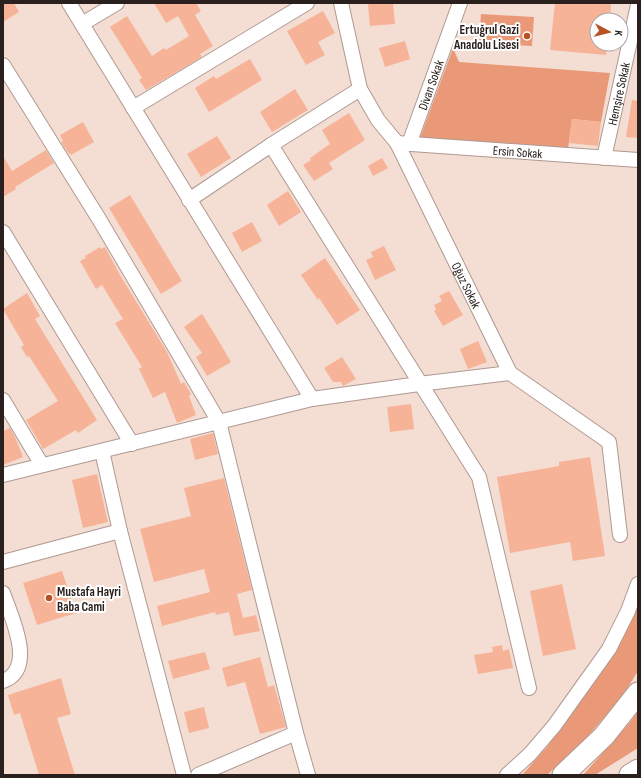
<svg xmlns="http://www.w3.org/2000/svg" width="641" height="778" font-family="'Sofia Sans Condensed',sans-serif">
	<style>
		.green { fill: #ea9978 }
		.building { fill: #f7b397 }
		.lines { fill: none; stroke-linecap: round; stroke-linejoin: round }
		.minor-casing { stroke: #af9991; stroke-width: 16 }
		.highway-casing { stroke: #af9991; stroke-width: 23 }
		.minor { stroke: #fff; stroke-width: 14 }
		.highway { stroke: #fff; stroke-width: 21 }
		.poi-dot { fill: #b75223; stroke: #fff; stroke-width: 1.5 }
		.labels { text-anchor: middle; stroke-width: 4; stroke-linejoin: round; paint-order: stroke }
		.poi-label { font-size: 13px; font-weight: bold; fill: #2a211e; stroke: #fff; text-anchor: end }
		.street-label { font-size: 13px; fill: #2a211e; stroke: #fff }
	</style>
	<rect width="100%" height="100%" fill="#f4ddd3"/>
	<g class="green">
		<path d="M481 14 534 17 532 46 479 43Z"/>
		<path d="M453 48 459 62 610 73 601 122 572 119 568 149 420 138Z"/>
		<path d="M638 605V671L623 695 584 741 547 775H522L547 747 608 663 635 613Z"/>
		<path d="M638 710V748L595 775H583L631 721Z"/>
	</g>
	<g class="building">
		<path d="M3 3H14L19 12 3 22Z"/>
		<path d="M154 3H196L201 11 195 15 213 46 200 54 202 57 146 90 139 80 142 78 110 27 127 16 152 56 164 48 166 50 189 36 178 16 166 23Z"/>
		<path d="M393 3 395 24 370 26 368 4Z"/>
		<path d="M555 3H611L610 20H597V44H607L606 55 550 50Z"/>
		<path d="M323 11 335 33 318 42 325 55 306 65 287 31Z"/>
		<path d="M405 41 410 59 385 67 379 48Z"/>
		<path d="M250 59 262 80 209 112 195 88 214 76 216 79Z"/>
		<path d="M295 89 308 110 272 132 260 112Z"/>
		<path d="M632 100 638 101V138L626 137Z"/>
		<path d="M349 113 365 140 329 163 333 169 314 181 303 165 311 160 310 158 330 144 322 130Z"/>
		<path d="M572 119 601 122 598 146 569 143Z"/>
		<path d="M83 122 94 142 71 155 70 153 69 154 61 142 63 141 60 135Z"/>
		<path d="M217 136 231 158 201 177 187 154Z"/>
		<path d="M46 150 54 163 15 187 16 189 3 197V156L12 171Z"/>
		<path d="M382 158 388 168 373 176 368 166Z"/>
		<path d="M288 191 301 212 279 226 267 205Z"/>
		<path d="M130 195 182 281 161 294 109 208Z"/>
		<path d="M252 222 262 241 242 252 232 233Z"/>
		<path d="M384 246 396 270 375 280 366 260 373 257 371 252Z"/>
		<path d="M100 247 101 249 105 247 120 275 167 352 181 384 184 382 191 394 189 396 196 415 177 423 165 392 153 398 139 369 142 367 115 323 123 319 102 285 96 289 80 261 86 258 85 256Z"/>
		<path d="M325 258 360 310 337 325 319 298 318 300 301 275Z"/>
		<path d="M449 291 463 315 443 326 434 311 436 310 434 305 442 301 439 296Z"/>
		<path d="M27 293 40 316 35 319 97 420 78 433 76 430 43 449 26 420 58 401 29 356 27 357 21 347 24 345 3 309Z"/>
		<path d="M202 314 214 333 231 362 207 376 196 357 202 353 184 327Z"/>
		<path d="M478 341 487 362 468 369 460 349Z"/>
		<path d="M342 357 356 379 343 386 341 382H333L324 368Z"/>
		<path d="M411 404 414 429 390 432 387 407Z"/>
		<path d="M10 428 15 437 23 457 3 465V431Z"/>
		<path d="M213 433 218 454 195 460 190 439Z"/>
		<path d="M590 457 605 556 573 561 570 542 510 553 497 477 559 466V462Z"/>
		<path d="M97 474 108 522 83 528 72 480Z"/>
		<path d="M224 478 252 590 237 594 243 618 256 615 260 631 234 636 229 612 216 615 215 612 162 626 157 606 210 592 204 569 154 582 140 529 191 516 184 488Z"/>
		<path d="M62 571 76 613 37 625 23 583Z"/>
		<path d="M562 584 576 649 543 656 530 591Z"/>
		<path d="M502 645 503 651 509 649 513 668 478 674 474 655 493 652 492 647Z"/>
		<path d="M205 652 210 669 173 679 168 661Z"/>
		<path d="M260 657 268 687 274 685 286 727 260 734 245 682 227 687 222 668Z"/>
		<path d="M61 678 71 714 57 718 75 775H39L20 713 14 715 8 695Z"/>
		<path d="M204 707 209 728 189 733 184 712Z"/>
	</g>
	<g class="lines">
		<defs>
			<g id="minor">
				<path d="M69 3 312 399"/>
				<path id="s1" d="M341 3 360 89 378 120 397 143 510 373 609 442 620 535"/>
				<path d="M82 24 117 3"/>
				<path d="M3 65 99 219 219 422 296 733 308 775"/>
				<path d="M133 108 307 3"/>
				<path id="s2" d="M397 143 638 160"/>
				<path id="s3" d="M409 144 460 3"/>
				<path d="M271 145 479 477 529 688"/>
				<path id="s4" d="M604 158 638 5"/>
				<path d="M189 200 271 145 360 89"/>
				<path d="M3 232 132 444"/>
				<path d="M3 400 42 465"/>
				<path d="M102 451 120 531 184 775"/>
				<path d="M3 475 312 399 419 384 510 373"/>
				<path d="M3 562 120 531"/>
				<path d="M3 593C11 616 37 669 3 681"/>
				<path d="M198 775 296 733"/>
				<path d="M507 775 530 754 554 726 609 649 628 611 638 584"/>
			</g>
			<g id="highway">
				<path d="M563 775 604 736 638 693"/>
				<path d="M630 775 638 770"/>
			</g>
		</defs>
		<use href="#minor" class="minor-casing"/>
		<use href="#highway" class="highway-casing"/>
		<use href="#minor" class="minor"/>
		<use href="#highway" class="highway"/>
	</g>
	<g class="poi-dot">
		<circle cx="527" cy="36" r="4"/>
		<circle cx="49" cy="598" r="4"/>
	</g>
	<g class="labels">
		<g class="poi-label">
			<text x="519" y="34">Ertuğrul Gazi<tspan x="519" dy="15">Anadolu Lisesi</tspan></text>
			<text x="57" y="596" text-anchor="start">Mustafa Hayri<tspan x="57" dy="15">Baba Cami</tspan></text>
		</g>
		<g class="street-label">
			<text dy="5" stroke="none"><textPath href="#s3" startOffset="63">Divan Sokak</textPath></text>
			<text dy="5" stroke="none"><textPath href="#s4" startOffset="66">Hemşire Sokak</textPath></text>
			<text dy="5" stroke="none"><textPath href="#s2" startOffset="121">Ersin Sokak</textPath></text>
			<text dy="5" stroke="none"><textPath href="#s1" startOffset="312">Oğuz Sokak</textPath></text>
		</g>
	</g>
	<rect width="641" height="778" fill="none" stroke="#2a211e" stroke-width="8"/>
	<g transform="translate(609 32) rotate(97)"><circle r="19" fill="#ffffff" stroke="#aaa6a5"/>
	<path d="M0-3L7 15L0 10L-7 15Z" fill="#b75223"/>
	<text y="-6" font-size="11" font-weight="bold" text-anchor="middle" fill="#2a211e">K</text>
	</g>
</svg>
